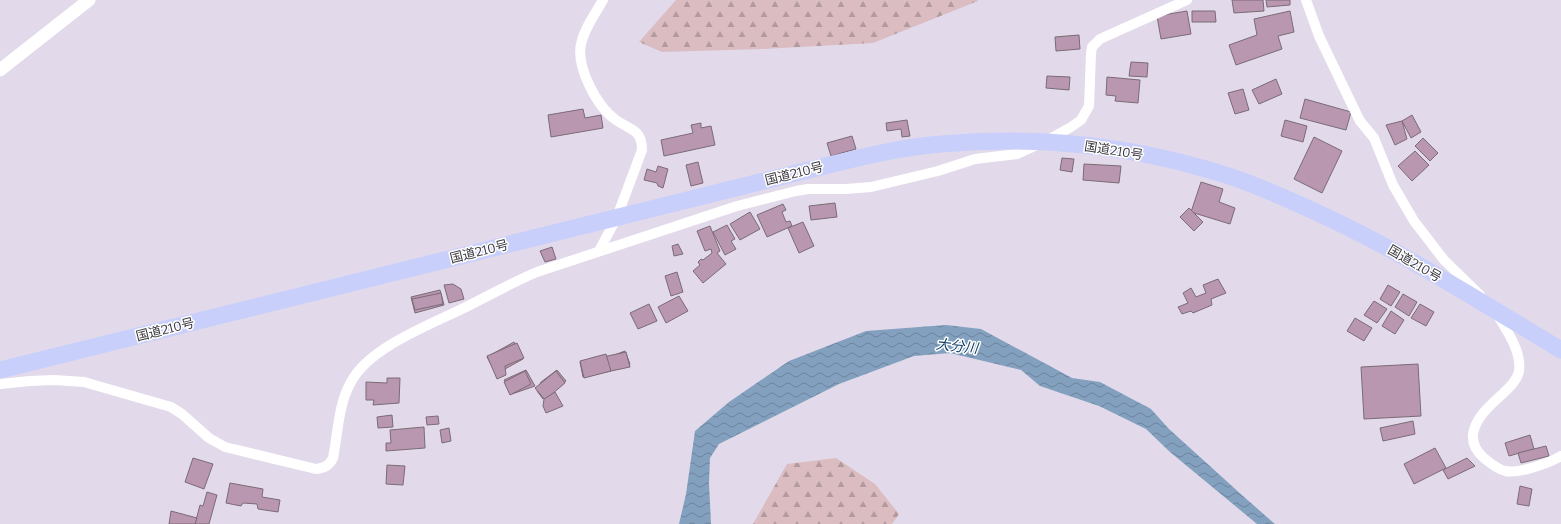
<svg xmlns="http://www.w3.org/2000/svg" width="1561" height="524" font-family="Bitter,'Noto Sans JP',serif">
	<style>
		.forest { fill: url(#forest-firs) }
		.water { fill: url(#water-waves) }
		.building { fill: #ba97b0; stroke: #7a6b75 }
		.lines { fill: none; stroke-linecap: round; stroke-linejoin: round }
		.minor { stroke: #fff; stroke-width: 10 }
		.tertiary { stroke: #fff; stroke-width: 13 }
		.trunk { stroke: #c8cffb; stroke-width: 17 }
		.labels { text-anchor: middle; stroke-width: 3; stroke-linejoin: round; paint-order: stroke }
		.street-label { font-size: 13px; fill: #3d3a41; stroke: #fff }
		.water-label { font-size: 14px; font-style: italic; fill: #06385f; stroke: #fff }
	</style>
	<defs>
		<pattern id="forest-firs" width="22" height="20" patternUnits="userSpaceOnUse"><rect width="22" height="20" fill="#dabcc1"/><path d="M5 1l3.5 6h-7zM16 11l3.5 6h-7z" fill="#b29a9e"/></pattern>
		<pattern id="water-waves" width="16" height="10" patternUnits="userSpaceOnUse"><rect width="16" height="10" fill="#83a1bf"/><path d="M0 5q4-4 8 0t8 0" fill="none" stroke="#6c849d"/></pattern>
	</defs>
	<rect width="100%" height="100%" fill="#e2daeb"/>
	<g class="forest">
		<path d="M676 0H977L978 1 873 43 763 49 662 52 639 42Z"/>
		<path d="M836 458 875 484 899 514 892 524H753L787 464Z"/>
	</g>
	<path class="water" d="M946 325 981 329 1072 378 1100 382 1151 409 1169 429 1243 496 1275 524H1257L1170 452 1146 429 1099 406 1040 386 1021 370 950 353 914 356 839 384 719 444 710 458 709 483 711 524H679L686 494 695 431 729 402 789 361 866 331Z"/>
	<g class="building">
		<path d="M1232 0H1263L1264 11 1234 13Z"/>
		<path d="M1266 0H1290V5L1267 7Z"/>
		<path d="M1187 11 1191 34 1161 39 1157 16Z"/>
		<path d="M1192 11H1215L1216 22H1192Z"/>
		<path d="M1290 11 1294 32 1278 36 1282 49 1236 65 1229 45 1257 35 1254 19Z"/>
		<path d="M1079 35 1080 49 1056 51 1055 37Z"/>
		<path d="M1131 62 1148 63 1147 77 1129 76Z"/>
		<path d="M1047 76 1070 77 1069 90 1046 88Z"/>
		<path d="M1107 77 1140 80 1138 103 1115 101 1116 96 1106 95Z"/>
		<path d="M1276 79 1282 94 1259 104 1252 90Z"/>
		<path d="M1243 89 1249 110 1235 114 1228 93Z"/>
		<path d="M1305 99 1351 112 1346 130 1300 118Z"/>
		<path d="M583 109 585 118 601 115 603 128 551 137 548 115Z"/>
		<path d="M1412 115 1421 132 1411 138 1402 121Z"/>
		<path d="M907 120 910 136 902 137 901 129 887 131 886 123Z"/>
		<path d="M1285 120 1307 126 1303 142 1281 136Z"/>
		<path d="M1402 121 1407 139 1395 145 1386 125Z"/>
		<path d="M701 123V128L711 126 715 145 664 156 661 140 693 133 691 125Z"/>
		<path d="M852 136 856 149 831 156 827 143Z"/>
		<path d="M1314 137 1342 151 1322 193 1294 179Z"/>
		<path d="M1423 138 1438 153 1430 161 1415 146Z"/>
		<path d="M1415 151 1429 165 1412 181 1398 166Z"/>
		<path d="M1062 158 1074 159 1072 172 1060 170Z"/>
		<path d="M698 162 703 183 691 186 686 165Z"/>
		<path d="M1084 164 1121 166 1119 183 1083 180Z"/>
		<path d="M658 166 668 169 663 188 658 186 657 183 644 180 647 169 656 172Z"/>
		<path d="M1201 182 1223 189 1219 202 1235 208 1230 224 1191 212Z"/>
		<path d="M835 203 837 217 811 220 809 206Z"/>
		<path d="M783 204 786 210 782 212 786 222 790 221 792 226 767 237 757 215Z"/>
		<path d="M1189 208 1203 222 1194 231 1180 217Z"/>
		<path d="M750 212 760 229 740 240 730 224Z"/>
		<path d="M803 222 814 246 799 253 788 228Z"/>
		<path d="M727 225 735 239 731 241 736 249 725 255 713 232Z"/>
		<path d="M710 226 720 251 717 253 726 264 703 283 693 271 700 265 698 262 701 259 703 260 712 253 711 249 705 251 697 231Z"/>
		<path d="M678 244 683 254 674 256 672 246Z"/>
		<path d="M552 247 556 259 545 262 540 251Z"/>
		<path d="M677 272 683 292 671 296 665 276Z"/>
		<path d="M1218 279 1226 293 1211 299 1212 305 1193 313 1191 311 1182 314 1178 307 1188 303 1183 293 1191 288 1196 297 1206 293 1203 285Z"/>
		<path d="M453 284 461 289 464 299 449 303 444 285Z"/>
		<path d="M1388 285 1400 292 1391 306 1380 299Z"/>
		<path d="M440 290 444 305 415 313 411 297Z"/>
		<path d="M441 293 443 304 415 310 412 299Z"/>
		<path d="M1403 294 1417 302 1409 316 1395 307Z"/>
		<path d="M679 296 688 311 666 323 658 307Z"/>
		<path d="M1374 301 1387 309 1377 323 1364 315Z"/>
		<path d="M649 304 657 321 638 329 630 313Z"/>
		<path d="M1420 304 1434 312 1426 326 1411 318Z"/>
		<path d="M1391 311 1404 320 1395 334 1382 326Z"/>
		<path d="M1355 318 1372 328 1364 341 1347 331Z"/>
		<path d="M514 342 523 359 496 374 487 357Z"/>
		<path d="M517 343 524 358 505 366 506 375 497 379 487 356Z"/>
		<path d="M625 351 630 364 613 369 609 357Z"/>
		<path d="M626 352 630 367 583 377 580 362Z"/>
		<path d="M606 354 611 371 584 378 580 361Z"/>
		<path d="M1418 364 1421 416 1364 419 1361 367Z"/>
		<path d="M526 370 535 386 512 394 504 380Z"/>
		<path d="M557 370 566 381 543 399 537 391 541 382Z"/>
		<path d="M525 371 531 384 510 395 504 382Z"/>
		<path d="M556 371 565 383 545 400 535 388Z"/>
		<path d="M387 378H400L399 403 373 405 374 400H366V382L387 383Z"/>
		<path d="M555 392 563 406 546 413 543 406 544 399Z"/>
		<path d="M392 415 393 427 378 428 377 417Z"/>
		<path d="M438 416 439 424 427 425 426 417Z"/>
		<path d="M1413 421 1415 434 1383 441 1380 428Z"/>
		<path d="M424 427 425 448 386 451V443H391L390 430Z"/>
		<path d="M449 428 451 441 442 443 440 430Z"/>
		<path d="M1530 435 1534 449 1509 456 1505 443Z"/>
		<path d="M1546 446 1549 456 1521 463 1518 453Z"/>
		<path d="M1435 448 1446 468 1414 484 1404 464Z"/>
		<path d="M193 458 213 464 204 489 185 482Z"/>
		<path d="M1467 458 1475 466 1448 479 1443 470Z"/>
		<path d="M387 465 405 466 403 485 386 484Z"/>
		<path d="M230 483 263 489 262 497 280 500 278 512 258 509 257 504 243 503 241 506 226 503Z"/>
		<path d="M1520 486 1532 489 1529 506 1517 504Z"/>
		<path d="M207 492 217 495 209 524H195L200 505 203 506Z"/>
		<path d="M171 511 197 518 195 524H169Z"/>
	</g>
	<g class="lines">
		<g class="minor">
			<path d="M1306 0 1319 36 1355 111 1360 121 1374 138 1393 185 1414 221 1444 260 1480 295"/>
			<path d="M599 251 617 217 642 150C642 129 630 130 616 120 597 107 576 67 581 44 584 29 595 14 603 0"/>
			<path d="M1497 314C1506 329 1522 352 1519 371 1515 392 1478 405 1473 434 1472 444 1477 452 1484 458 1490 463 1497 469 1505 471 1519 474 1549 463 1561 456"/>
			<path d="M0 384 30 381 54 380 84 382 171 407 182 414 209 438 225 447 316 469C324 468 329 466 333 458 338 433 338 405 351 382 369 347 432 324 466 307 490 295 513 282 537 272L737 206 796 191 808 189H846L871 187 938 171 975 159 1017 154 1046 141 1071 127 1081 120 1089 106 1091 54 1092 47 1100 39 1187 0"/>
		</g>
		<path class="tertiary" d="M0 70 89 0"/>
		<path class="trunk" d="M0 370 829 165C866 156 903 147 941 144 1039 135 1138 146 1232 177 1261 187 1290 200 1318 213 1403 252 1481 302 1561 350"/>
	</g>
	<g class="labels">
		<g class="street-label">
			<text transform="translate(1114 150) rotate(9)" y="5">国道210号</text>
			<text transform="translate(794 173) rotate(-14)" y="5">国道210号</text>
			<text transform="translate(479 251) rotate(-14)" y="5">国道210号</text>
			<text transform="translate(1415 263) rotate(30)" y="5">国道210号</text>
			<text transform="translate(165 329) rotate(-14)" y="5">国道210号</text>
		</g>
		<g class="water-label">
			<text transform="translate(957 346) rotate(6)" y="5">大分川</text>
		</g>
	</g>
</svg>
